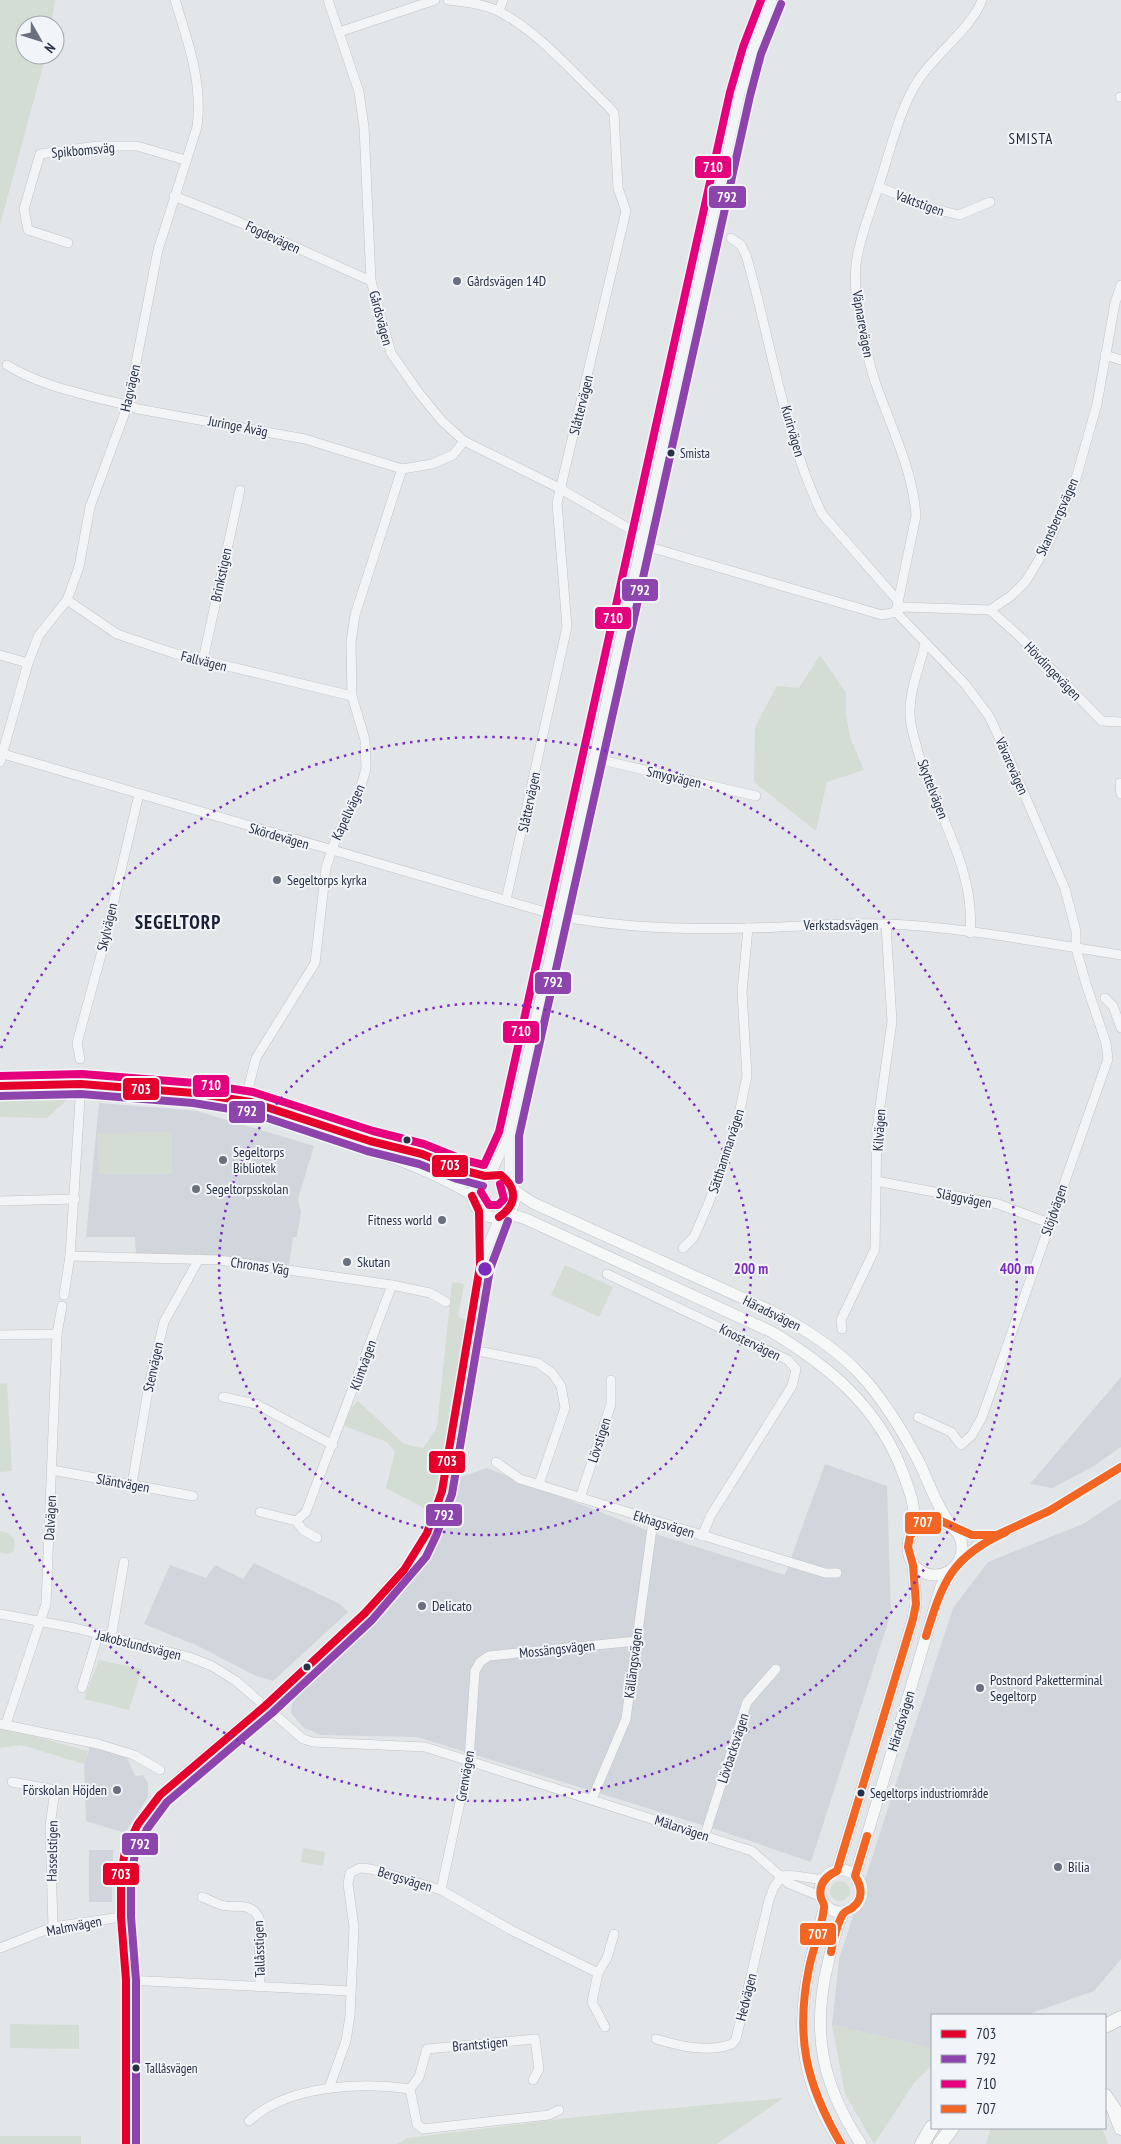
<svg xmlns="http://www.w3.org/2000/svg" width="1121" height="2144" font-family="'PT Sans Narrow',sans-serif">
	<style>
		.built { fill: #d1d5dc }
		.green { fill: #d3ddd3 }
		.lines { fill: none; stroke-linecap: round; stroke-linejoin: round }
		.minor-casing { stroke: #c1c4c7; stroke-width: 10 }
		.major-casing { stroke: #bfc2c7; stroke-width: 12 }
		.highway-casing { stroke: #b5b8be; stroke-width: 15 }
		.minor { stroke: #f3f4f5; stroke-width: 9 }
		.major { stroke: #f6f7f7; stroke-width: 11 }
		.highway { stroke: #f6f7f7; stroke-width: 14 }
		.bus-1-casing { stroke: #f1f4f8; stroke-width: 11 }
		.bus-2-casing { stroke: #f1f4f8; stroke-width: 11 }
		.bus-3-casing { stroke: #f1f4f8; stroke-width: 11 }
		.bus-4-casing { stroke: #f1f4f8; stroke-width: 11 }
		.bus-1 { stroke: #e4002b; stroke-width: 8 }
		.bus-2 { stroke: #8e44ad; stroke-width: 8 }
		.bus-3 { stroke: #e5007d; stroke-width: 8 }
		.bus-4 { stroke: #f26522; stroke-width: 8 }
		.ring { fill: none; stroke: #7b2cbf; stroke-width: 2.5; stroke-dasharray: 2.5 5 }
		.poi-dot { fill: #69707e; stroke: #f1f4f8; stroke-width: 2 }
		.bus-dot { fill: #273145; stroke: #f1f4f8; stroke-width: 2 }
		.labels { text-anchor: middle; stroke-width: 4; stroke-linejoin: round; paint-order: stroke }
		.bus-label { font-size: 13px; fill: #273145; stroke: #f1f4f8; text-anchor: start }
		.street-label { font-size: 14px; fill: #273145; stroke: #f1f4f8 }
		.poi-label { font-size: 14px; fill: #273145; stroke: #f1f4f8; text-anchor: start }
		.neighbourhood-label { font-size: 15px; letter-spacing: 1px; fill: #192235; stroke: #f1f4f8 }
		.district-label { font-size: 19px; font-weight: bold; letter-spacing: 1px; fill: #192235; stroke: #f1f4f8 }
		.centre { fill: #7b2cbf; stroke: #f1f4f8; stroke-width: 2.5 }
		.ring-label { font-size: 15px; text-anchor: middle; font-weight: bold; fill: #7b2cbf; stroke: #f1f4f8; stroke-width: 4; stroke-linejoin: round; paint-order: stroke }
		.line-badge { stroke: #f1f4f8; stroke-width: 2 }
		.badge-label { font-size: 14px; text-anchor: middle; font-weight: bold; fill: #fff }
	</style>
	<rect width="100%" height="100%" fill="#e3e6e9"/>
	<g class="built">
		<path d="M99 1103 197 1111 314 1146 298 1199 301 1212 297 1237H293L289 1265 220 1256H136L135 1237H86Z"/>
		<path d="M1121 1377V1447L1092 1467 1052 1488 1030 1484Z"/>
		<path d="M825 1464 887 1486 891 1613 811 1862 715 1829 417 1737 320 1735 304 1728 291 1713 292 1704 301 1691 405 1584 434 1550 451 1518 461 1477 487 1468 662 1536 785 1575Z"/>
		<path d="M1121 1499V1959L1094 1991 1026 2015H932V2048L832 2025 839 1959 953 1608 988 1562 1083 1524Z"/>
		<path d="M254 1563 340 1604 348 1612 273 1681 256 1676 198 1646 144 1624 170 1565 206 1578 215 1565 243 1579Z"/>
		<path d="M90 1746 127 1758 135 1776 143 1775 148 1783V1797L125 1833 86 1821 84 1765Z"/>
		<path d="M89 1850H113L112 1902H89Z"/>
	</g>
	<g class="green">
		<path d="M0 0H55L51 25H25V55H46L0 225Z"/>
		<path d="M820 655 846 693V715L851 740 864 770 827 782 816 831 754 782 755 727 777 686 799 688Z"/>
		<path d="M60 1094 70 1097 47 1118 0 1117V1096Z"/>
		<path d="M172 1132V1174H98L97 1133Z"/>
		<path d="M565 1265 613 1287 599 1317 551 1295Z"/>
		<path d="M452 1282 464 1284 458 1317 468 1320 449 1434 430 1511 386 1488 395 1452 387 1442 344 1426 351 1408 358 1401 404 1444 423 1448 437 1427Z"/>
		<path d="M7 1383 12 1471 0 1472V1384Z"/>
		<path d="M0 1531 9 1533 15 1541 14 1551 6 1554 0 1552Z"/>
		<path d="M99 1660 142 1669 129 1710 84 1699Z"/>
		<path d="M0 1727 88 1751 84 1764 21 1745 0 1748Z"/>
		<path d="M303 1848 325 1852 323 1866 301 1862Z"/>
		<circle cx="840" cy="1891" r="10"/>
		<path d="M10 2024 79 2025V2049L10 2048Z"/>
		<path d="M832 2025 932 2048V2065L914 2083 874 2144 845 2094Z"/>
		<path d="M783 2098 717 2144H397L407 2138 586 2116Z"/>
		<path d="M991 2128H1102L1108 2144H986Z"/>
		<rect x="0" y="2136" width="81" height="8"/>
	</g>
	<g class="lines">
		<defs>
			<g id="minor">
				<path d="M328 0 359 92 364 127 371 281 391 353 419 393 442 421 464 441 559 488 635 532 649 547 882 615 896 612 902 607 990 610 1011 596 1026 581 1047 546 1075 482 1097 404 1115 303 1121 285"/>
				<path d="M448 0C465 2 485 4 500 12 541 34 573 73 607 105L614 113 618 188 626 211 557 503 567 627 506 900"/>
				<path d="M499 11 503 0"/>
				<path d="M339 32 435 0"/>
				<path d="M1120 97H1121"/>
				<path d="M879 187 930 208 959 215 990 202"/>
				<path d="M174 196 239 222 371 281"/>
				<path d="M731 238 741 245 746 255C771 340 783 433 822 514L899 602"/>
				<path d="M68 243 28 230 24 209 40 154 97 146H137L185 160"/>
				<path d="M1105 355 1121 360"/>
				<path d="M7 365C34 382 66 390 97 398 111 402 125 403 138 409L305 439 402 469 432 464 453 455 464 441"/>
				<path d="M67 600 117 634 173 653 352 696"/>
				<path d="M990 610 1019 636 1102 721 1121 722"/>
				<path d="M925 644C920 666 909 691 910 714 910 727 915 740 918 752 935 811 976 869 970 933"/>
				<path d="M0 655 28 663"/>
				<path d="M203 660 240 490"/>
				<path d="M0 753 559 916C622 928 684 930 748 928 801 927 854 921 907 925 978 930 1050 944 1121 955"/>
				<path d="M593 758 756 796"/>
				<path d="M0 762 28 663 39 635 67 600 79 567 90 507 128 404 158 250 197 127C203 84 188 41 175 0"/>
				<path d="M1120 783 1121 794"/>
				<path d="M1105 998 1113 1006 1121 1028"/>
				<path d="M80 1059 77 1043 101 955 139 794"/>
				<path d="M81 1084 70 1256 219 1260 392 1285 430 1293 446 1302"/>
				<path d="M249 1085 256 1058 315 963 326 868 336 838 359 793 366 769 365 740 352 696 351 642 355 615 402 469"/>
				<path d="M0 1086 81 1084 194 1093 251 1102 370 1141 422 1154 461 1170 485 1176"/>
				<path d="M211 1099C297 1133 393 1148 472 1196"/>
				<path d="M491 1174 508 1138"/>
				<path d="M509 1180V1135L555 934 740 94 752 51 772 0"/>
				<path d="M876 1181 998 1204 1049 1223"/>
				<path d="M0 1201 75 1199"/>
				<path d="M479 1211 480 1263"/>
				<path d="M683 1248 694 1237 709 1202 737 1124 747 1076 742 992 748 928"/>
				<path d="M607 1274 788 1360 796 1369 792 1386 711 1515 702 1536"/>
				<path d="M64 1295 70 1256"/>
				<path d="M842 1329 841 1320 875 1249 877 1128 892 1021 886 925"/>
				<path d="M0 1335 57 1334"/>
				<path d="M483 1352 538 1363 552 1373 561 1386 565 1408 539 1484"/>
				<path d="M223 1397 256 1404 333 1445"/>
				<path d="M918 1417 951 1432 961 1445 972 1435 982 1417 1108 1059 1106 1043 1086 984 1076 948V931L1065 889 1007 754 989 716 965 684 896 612 916 516C913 472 893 431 878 390 868 363 863 334 858 306 855 292 855 278 856 264 859 239 870 213 878 188 890 153 898 111 919 79 937 52 971 29 982 0"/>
				<path d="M496 1462 520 1479 825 1573H837"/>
				<path d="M52 1470 193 1496"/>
				<path d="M132 1484 149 1385 164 1322 199 1259"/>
				<path d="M580 1498 611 1404V1380"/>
				<path d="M260 1512 296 1521 303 1530 317 1538"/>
				<path d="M296 1521 306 1512 392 1285"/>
				<path d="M955 1529 972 1535H994"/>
				<path d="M959 1561 976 1546 1049 1511 1121 1467"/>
				<path d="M0 1614 75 1628 189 1657 212 1666 236 1681 303 1739 313 1742 425 1747 752 1851 788 1883 820 1896"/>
				<path d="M111 1638 124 1562"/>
				<path d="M82 1688 98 1635"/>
				<path d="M0 1724 98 1744 134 1755 160 1770"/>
				<path d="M6 1724 46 1604 57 1334 62 1306"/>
				<path d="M12 1782 55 1790 50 1826 53 1927"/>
				<path d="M592 1799 626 1719 653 1521"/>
				<path d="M705 1835 747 1702 776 1669"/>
				<path d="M782 1876C796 1873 809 1880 823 1879"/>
				<path d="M441 1890 469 1760 475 1671 480 1662 489 1656 636 1641"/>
				<path d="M202 1897C208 1899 215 1903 221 1905 236 1909 251 1901 259 1918L260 1985"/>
				<path d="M0 1948 53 1927 121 1917"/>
				<path d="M598 1973 607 1958 614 1934"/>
				<path d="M126 1980 351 1991"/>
				<path d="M656 2039C679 2046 708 2053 732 2044L736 2039 769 1900 774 1887 782 1876"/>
				<path d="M533 2080 539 2069 535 2039 427 2049 419 2077 410 2089 417 2124 423 2129 549 2115 559 2110"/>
				<path d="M329 2088 346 2041 350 2016 354 1927 348 1884 350 1873 360 1868 371 1869 441 1890 511 1930 598 1973 592 2002 605 2027"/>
				<path d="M249 2121C288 2085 360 2082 410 2089"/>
				<path d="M126 2144V1980L121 1917V1876L125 1851 138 1824 160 1795 184 1773 265 1706 365 1613 417 1552 427 1533 442 1491 480 1266 499 1217"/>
			</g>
			<g id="major">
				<circle cx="494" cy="1196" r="21"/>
				<path d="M515 1191 533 1203 771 1311C847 1350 878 1385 918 1460 929 1482 935 1504 950 1524"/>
				<path d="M506 1213 526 1219 772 1332C830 1367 879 1408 903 1473 913 1500 917 1508 910 1536"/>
				<circle cx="935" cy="1548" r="27"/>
				<circle cx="841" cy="1891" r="21"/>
				<path d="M837 1871 913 1619 916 1604 913 1565"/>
				<path d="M855 1876 941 1586 953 1568"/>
				<path d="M825 1906C799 1995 786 2062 841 2144"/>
				<path d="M844 1912C836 1928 832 1945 828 1963 811 2032 822 2085 861 2144"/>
			</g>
			<g id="highway">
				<path d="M1105 2026 1121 2018"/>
				<path d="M1105 2096 1114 2109 1121 2128"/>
				<path d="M922 2144 932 2127"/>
				<path d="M940 2144 952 2128"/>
			</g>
		</defs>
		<use href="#minor" class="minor-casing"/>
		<use href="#major" class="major-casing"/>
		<use href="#highway" class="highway-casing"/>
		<use href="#minor" class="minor"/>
		<use href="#major" class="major"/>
		<use href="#highway" class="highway"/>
		<defs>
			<g id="bus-1">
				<path d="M0 1086 81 1084 194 1093 251 1102 370 1141 422 1154 461 1170 485 1176 501 1175C518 1189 517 1205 499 1217"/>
				<path d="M126 2144V1980L121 1917V1876L125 1851 138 1824 160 1795 265 1706 365 1613 404 1570 427 1533 442 1491 480 1266 479 1211 472 1196"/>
			</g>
			<g id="bus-2">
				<path d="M0 1096 81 1094 193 1103 249 1112 367 1151 419 1164 457 1179 483 1186"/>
				<path d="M519 1180V1136L750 96 761 54 781 4"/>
				<path d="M136 2144V1980L131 1917V1877L135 1854 147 1829 167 1802 272 1713 372 1620 426 1557 436 1536 452 1494 490 1269 508 1221"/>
			</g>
			<g id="bus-3">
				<path d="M0 1076 82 1074 195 1083 253 1092 373 1131 424 1144 464 1160 484 1165 499 1132 730 92 743 47 761 0"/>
				<path d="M481 1192 489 1205H498L504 1199 500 1184"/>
			</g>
			<g id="bus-4">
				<path d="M926 1636C943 1581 951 1557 1006 1532"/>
				<path d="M831 1952C834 1939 836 1925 843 1914 845 1911 849 1910 852 1908 864 1899 862 1887 855 1876L867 1836"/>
				<path d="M841 2144C806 2084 795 2037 809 1968 813 1948 822 1928 824 1908 825 1904 822 1901 821 1898 818 1884 826 1876 837 1871L913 1619 916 1604 913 1565 908 1547 910 1536 922 1523 931 1520 941 1521 972 1535H997L1049 1511 1121 1467"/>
			</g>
		</defs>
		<use href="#bus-1" class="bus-1-casing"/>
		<use href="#bus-2" class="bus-2-casing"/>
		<use href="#bus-3" class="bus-3-casing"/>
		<use href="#bus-4" class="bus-4-casing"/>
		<use href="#bus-1" class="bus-1"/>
		<use href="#bus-2" class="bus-2"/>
		<use href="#bus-3" class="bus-3"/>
		<use href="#bus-4" class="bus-4"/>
	</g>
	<g class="ring">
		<circle cx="485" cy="1269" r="266"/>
		<path d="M1 1048A532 532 0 1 1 1 1490"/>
	</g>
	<g class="poi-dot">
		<circle cx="457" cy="281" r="5"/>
		<circle cx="277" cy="880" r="5"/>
		<circle cx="223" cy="1160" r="5"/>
		<circle cx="196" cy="1189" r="5"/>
		<circle cx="442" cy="1220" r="5"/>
		<circle cx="347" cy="1262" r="5"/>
		<circle cx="422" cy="1606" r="5"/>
		<circle cx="980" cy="1688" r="5"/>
		<circle cx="117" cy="1790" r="5"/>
		<circle cx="1058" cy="1867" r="5"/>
	</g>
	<g class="bus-dot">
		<circle cx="671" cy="453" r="4.5"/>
		<circle cx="407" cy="1140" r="4.5"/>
		<circle cx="307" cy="1667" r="4.5"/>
		<circle cx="861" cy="1793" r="4.5"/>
		<circle cx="136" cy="2068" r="4.5"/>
	</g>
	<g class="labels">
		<g class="bus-label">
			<text x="680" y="458">Smista</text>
			<text x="870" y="1798">Segeltorps industriområde</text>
			<text x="145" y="2073">Tallåsvägen</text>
		</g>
		<g class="street-label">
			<text transform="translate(83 150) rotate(-5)" y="5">Spikbomsväg</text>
			<text transform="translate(920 203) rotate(20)" y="5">Vaktstigen</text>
			<text transform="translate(273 237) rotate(25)" y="5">Fogdevägen</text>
			<text transform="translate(381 318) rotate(75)" y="5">Gårdsvägen</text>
			<text transform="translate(863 324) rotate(80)" y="5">Väpnarevägen</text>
			<text transform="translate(130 388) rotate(-77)" y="5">Hagvägen</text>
			<text transform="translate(581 405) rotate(-76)" y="5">Slåttervägen</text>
			<text transform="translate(238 426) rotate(11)" y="5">Juringe Åväg</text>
			<text transform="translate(793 431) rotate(74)" y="5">Kurirvägen</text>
			<text transform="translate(1057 517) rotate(-66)" y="5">Skansbergsvägen</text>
			<text transform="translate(221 575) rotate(-78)" y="5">Brinkstigen</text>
			<text transform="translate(204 661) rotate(14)" y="5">Fallvägen</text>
			<text transform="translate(1053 671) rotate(46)" y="5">Hövdingevägen</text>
			<text transform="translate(1012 766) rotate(66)" y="5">Vävarevägen</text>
			<text transform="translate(674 777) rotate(13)" y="5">Smygvägen</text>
			<text transform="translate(933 789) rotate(69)" y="5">Skyttelvägen</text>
			<text transform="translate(529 802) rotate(-78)" y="5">Slåttervägen</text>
			<text transform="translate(348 812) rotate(-65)" y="5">Kapellvägen</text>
			<text transform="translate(279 836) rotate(16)" y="5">Skördevägen</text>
			<text x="841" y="930">Verkstadsvägen</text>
			<text transform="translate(107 927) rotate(-77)" y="5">Skylvägen</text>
			<text transform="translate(879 1130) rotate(-86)" y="5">Kilvägen</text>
			<text transform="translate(726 1151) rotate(-72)" y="5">Sätthammarvägen</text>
			<text transform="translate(964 1198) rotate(11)" y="5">Släggvägen</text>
			<text transform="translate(1054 1210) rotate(-71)" y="5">Slöjdvägen</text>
			<text transform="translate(260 1266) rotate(8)" y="5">Chronas Väg</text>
			<text transform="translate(772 1313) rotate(26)" y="5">Häradsvägen</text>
			<text transform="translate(750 1342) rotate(26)" y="5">Knostervägen</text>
			<text transform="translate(363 1365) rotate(-70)" y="5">Klintvägen</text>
			<text transform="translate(153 1367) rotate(-78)" y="5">Stenvägen</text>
			<text transform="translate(599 1440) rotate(-72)" y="5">Lövstigen</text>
			<text transform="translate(123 1483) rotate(10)" y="5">Släntvägen</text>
			<text transform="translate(50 1518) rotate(-87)" y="5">Dalvägen</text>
			<text transform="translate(664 1524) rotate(17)" y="5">Ekhagsvägen</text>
			<text transform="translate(139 1645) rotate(14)" y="5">Jakobslundsvägen</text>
			<text transform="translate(557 1649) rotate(-6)" y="5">Mossängsvägen</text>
			<text transform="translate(633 1663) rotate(-83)" y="5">Källängsvägen</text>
			<text transform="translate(901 1721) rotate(-73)" y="5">Häradsvägen</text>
			<text transform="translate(733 1748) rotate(-72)" y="5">Lövbacksvägen</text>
			<text transform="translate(465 1776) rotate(-80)" y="5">Grenvägen</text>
			<text transform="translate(682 1828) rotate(18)" y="5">Mälarvägen</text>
			<text transform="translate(52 1851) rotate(-89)" y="5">Hasselstigen</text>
			<text transform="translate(405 1879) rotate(17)" y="5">Bergsvägen</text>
			<text transform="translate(74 1926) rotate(-11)" y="5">Malmvägen</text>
			<text transform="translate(259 1949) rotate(-92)" y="5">Tallåsstigen</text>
			<text transform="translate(746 1997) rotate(-76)" y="5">Hedvägen</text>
			<text transform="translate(480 2044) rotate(-5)" y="5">Brantstigen</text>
		</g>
		<g class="poi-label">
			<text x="467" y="286">Gårdsvägen 14D</text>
			<text x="287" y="885">Segeltorps kyrka</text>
			<text x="233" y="1157">Segeltorps<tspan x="233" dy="16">Bibliotek</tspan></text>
			<text x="206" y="1194">Segeltorpsskolan</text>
			<text x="432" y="1225" text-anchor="end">Fitness world</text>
			<text x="357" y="1267">Skutan</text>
			<text x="432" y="1611">Delicato</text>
			<text x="990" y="1685">Postnord Paketterminal<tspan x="990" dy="16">Segeltorp</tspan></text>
			<text x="107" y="1795" text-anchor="end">Förskolan Höjden</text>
			<text x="1068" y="1872">Bilia</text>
		</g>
		<g class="neighbourhood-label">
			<text x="1031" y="144">SMISTA</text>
		</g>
		<g class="district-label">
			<text x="178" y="929">SEGELTORP</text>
		</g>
	</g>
	<circle cx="485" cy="1269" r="8" class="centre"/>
	<g class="ring-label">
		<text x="751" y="1274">200 m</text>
		<text x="1017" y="1274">400 m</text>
	</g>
	<g class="line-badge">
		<rect x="694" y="155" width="38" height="24" rx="5" fill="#e5007d"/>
		<rect x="708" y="185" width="39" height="24" rx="5" fill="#8e44ad"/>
		<rect x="621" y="578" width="38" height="24" rx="5" fill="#8e44ad"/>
		<rect x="594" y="606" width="38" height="24" rx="5" fill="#e5007d"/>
		<rect x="534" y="971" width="38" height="24" rx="5" fill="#8e44ad"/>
		<rect x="502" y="1020" width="38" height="24" rx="5" fill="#e5007d"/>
		<rect x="192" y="1074" width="38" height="24" rx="5" fill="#e5007d"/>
		<rect x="122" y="1077" width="38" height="24" rx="5" fill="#e4002b"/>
		<rect x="228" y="1100" width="38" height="24" rx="5" fill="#8e44ad"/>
		<rect x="431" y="1154" width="38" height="24" rx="5" fill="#e4002b"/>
		<rect x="428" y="1450" width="38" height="24" rx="5" fill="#e4002b"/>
		<rect x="425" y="1503" width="38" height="24" rx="5" fill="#8e44ad"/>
		<rect x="904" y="1511" width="38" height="24" rx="5" fill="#f26522"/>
		<rect x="121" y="1832" width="38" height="24" rx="5" fill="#8e44ad"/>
		<rect x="102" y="1862" width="38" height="24" rx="5" fill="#e4002b"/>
		<rect x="799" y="1922" width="38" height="24" rx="5" fill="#f26522"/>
	</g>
	<g class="badge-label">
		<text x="713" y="172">710</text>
		<text x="727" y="202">792</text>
		<text x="640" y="595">792</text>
		<text x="613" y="623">710</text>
		<text x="553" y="987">792</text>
		<text x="521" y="1036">710</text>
		<text x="211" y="1090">710</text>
		<text x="141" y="1094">703</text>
		<text x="247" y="1116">792</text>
		<text x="450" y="1170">703</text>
		<text x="447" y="1466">703</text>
		<text x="444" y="1520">792</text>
		<text x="923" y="1527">707</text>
		<text x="140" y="1849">792</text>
		<text x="121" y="1879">703</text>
		<text x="818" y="1939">707</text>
	</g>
	<rect x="931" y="2014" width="175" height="115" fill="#f1f4f8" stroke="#a0a6b0"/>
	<rect x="941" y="2030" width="25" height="8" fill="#e4002b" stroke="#a0a6b0"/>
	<text x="976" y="2039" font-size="15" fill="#273145">703</text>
	<rect x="941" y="2055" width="25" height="8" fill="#8e44ad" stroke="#a0a6b0"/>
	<text x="976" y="2064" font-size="15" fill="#273145">792</text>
	<rect x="941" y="2080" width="25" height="8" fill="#e5007d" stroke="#a0a6b0"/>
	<text x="976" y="2089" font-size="15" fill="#273145">710</text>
	<rect x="941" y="2105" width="25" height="8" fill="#f26522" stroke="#a0a6b0"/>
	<text x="976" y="2114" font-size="15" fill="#273145">707</text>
	<g transform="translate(40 40) rotate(129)"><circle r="24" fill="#f1f4f8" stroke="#a0a6b0"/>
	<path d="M0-4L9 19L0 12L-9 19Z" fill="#69707e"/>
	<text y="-8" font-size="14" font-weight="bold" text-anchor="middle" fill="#273145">N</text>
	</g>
</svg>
